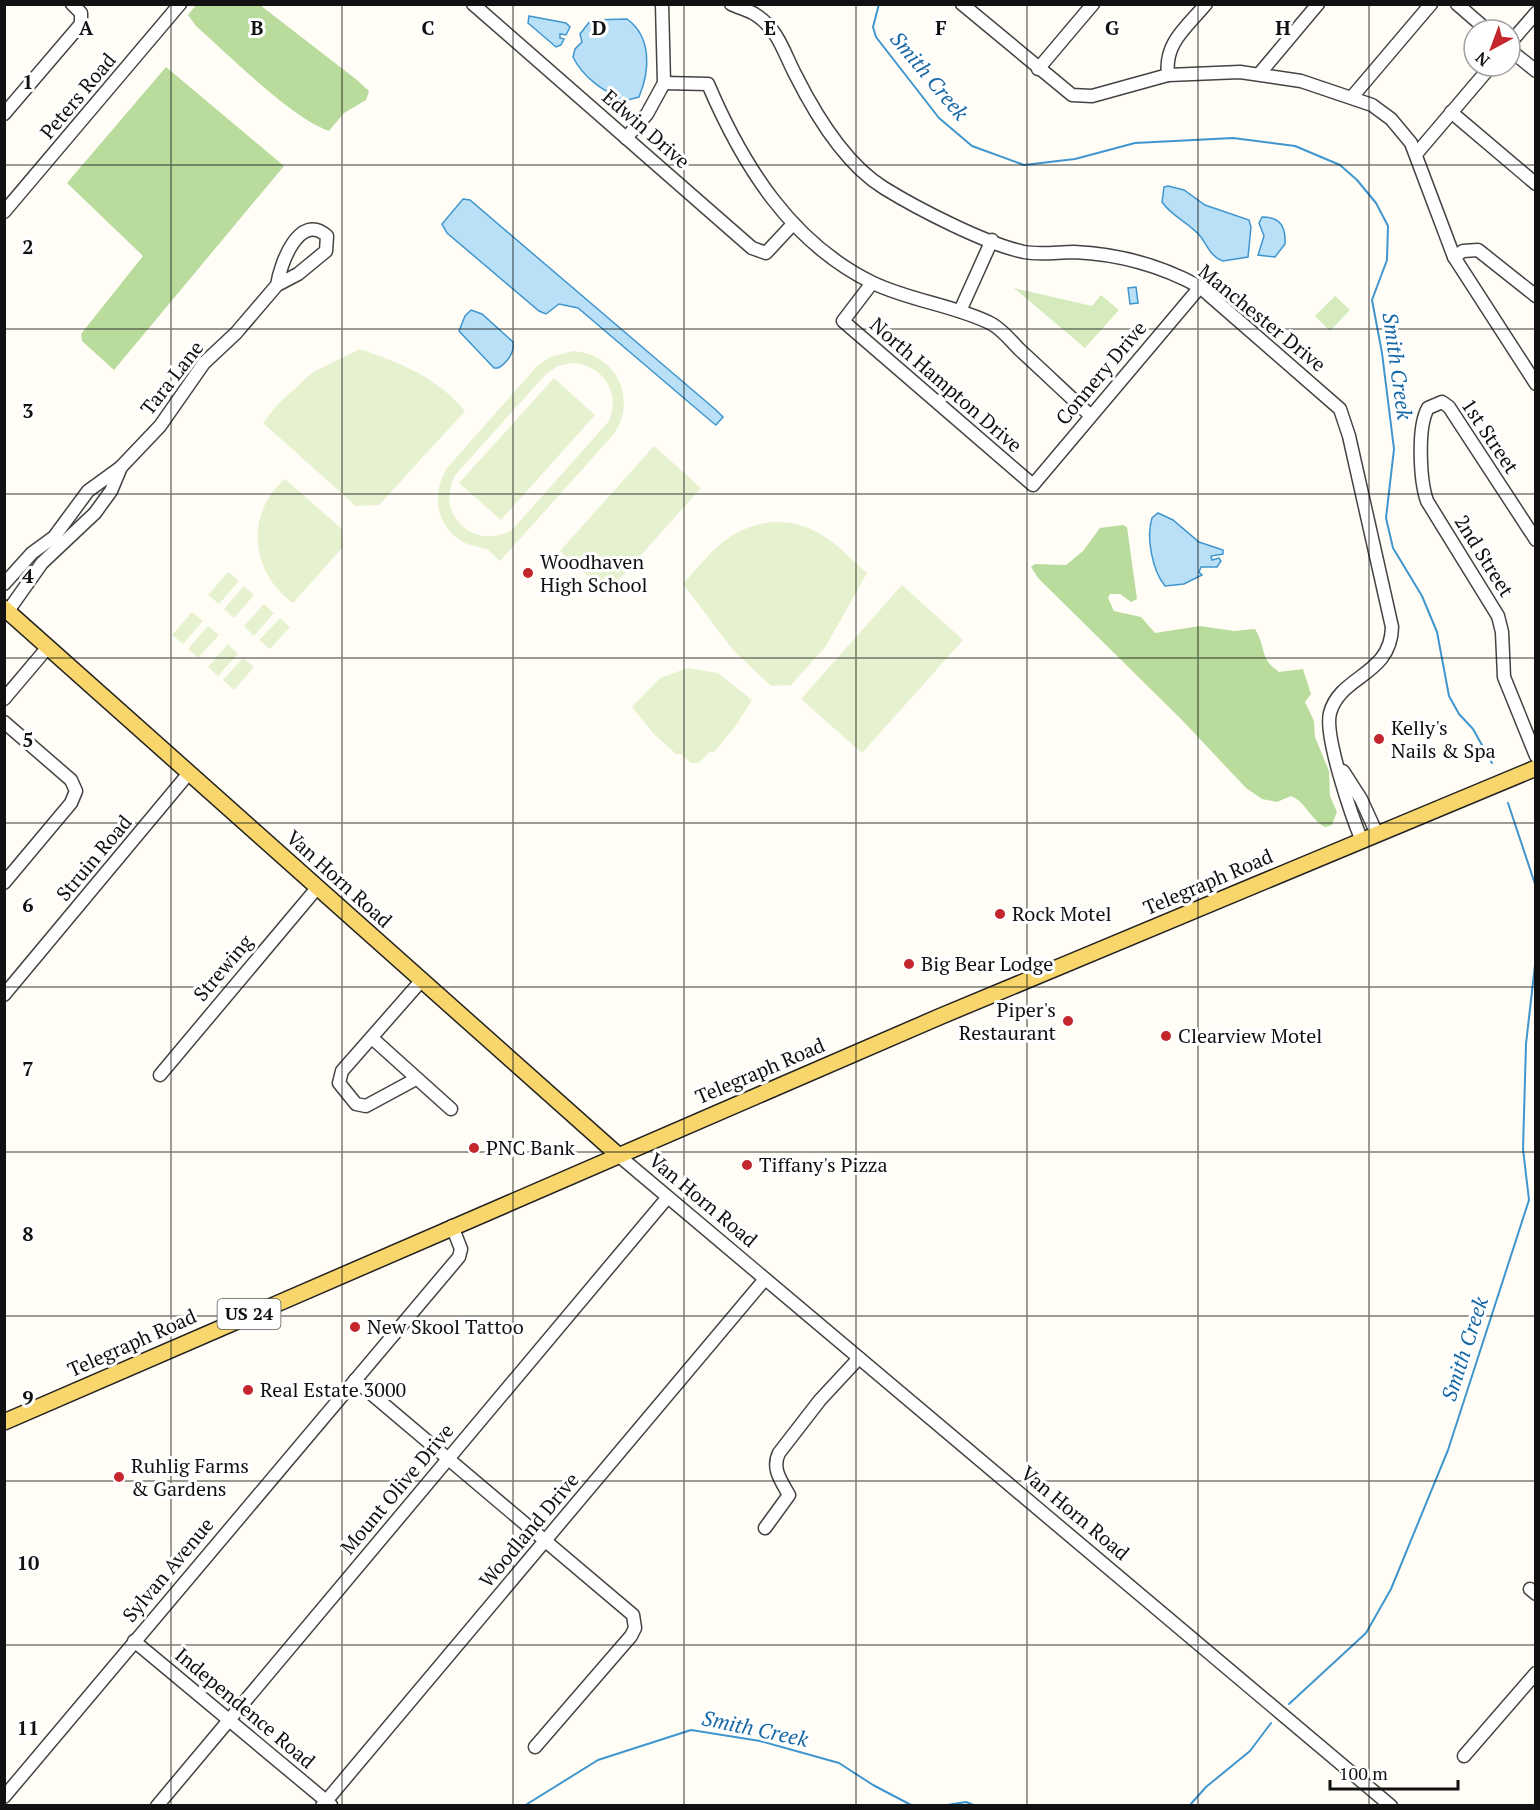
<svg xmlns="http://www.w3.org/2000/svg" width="1540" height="1810" font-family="'PT Serif',serif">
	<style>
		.green { fill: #d5ebbd }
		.forest { fill: #b9dc9c }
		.pitch { fill: #e6f2cf; fill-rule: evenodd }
		.water { fill: #b9e0f7; stroke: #3f96cf; stroke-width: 1.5 }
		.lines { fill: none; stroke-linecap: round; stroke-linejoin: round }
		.stream { stroke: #3f96cf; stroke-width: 2 }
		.minor-casing { stroke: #444; stroke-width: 15 }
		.major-casing { stroke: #222; stroke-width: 18 }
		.minor { stroke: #fff; stroke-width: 12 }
		.major { stroke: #f9d66b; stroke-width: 15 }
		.grid { fill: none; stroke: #111; stroke-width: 1.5; stroke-opacity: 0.55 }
		.poi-dot { fill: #c4262e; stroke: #fff; stroke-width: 2 }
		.labels { text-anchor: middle; stroke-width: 6; stroke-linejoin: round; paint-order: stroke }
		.shield { fill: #fff; stroke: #585858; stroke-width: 1.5 }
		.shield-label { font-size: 18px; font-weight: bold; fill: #111 }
		.street-label { font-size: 20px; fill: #111; stroke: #fff }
		.poi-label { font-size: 20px; fill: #111; stroke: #fff; text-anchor: start }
		.water-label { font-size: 21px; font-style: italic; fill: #1768a6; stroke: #fff }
		.grid-label { font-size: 20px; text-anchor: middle; font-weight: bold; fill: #111; stroke: #fff; stroke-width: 6; stroke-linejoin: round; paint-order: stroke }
	</style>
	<rect width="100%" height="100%" fill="#fffdf5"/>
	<g class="green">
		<path d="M1014 288 1092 306 1101 295 1119 310 1085 348Z"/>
		<path d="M1335 296 1350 310 1330 331 1315 316Z"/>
	</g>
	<g class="forest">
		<path d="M196 5H260L357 80 369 91 366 100 344 113 329 131C290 117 229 55 196 26L188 15Z"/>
		<path d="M166 67 284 166 114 370 82 341 81 334 143 256 67 183Z"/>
		<path d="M1123 525 1127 527 1137 599 1131 602 1120 594H1110L1108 598 1114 611 1141 617 1155 633 1200 626 1234 631 1255 629C1267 649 1259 658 1279 672L1303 669 1311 694 1305 702 1314 721 1315 737 1329 771 1330 796 1337 812 1332 825 1325 827C1310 819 1306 802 1291 796L1277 802 1262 799 1246 788 1181 719 1038 578 1031 567 1035 564 1066 565 1083 551 1100 528Z"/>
	</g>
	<g class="pitch">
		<path d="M360 349C402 364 435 376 465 411L379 505 356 506 263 423 277 405 313 372Z"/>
		<path d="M573 351C616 354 638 398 614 434L500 561C496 558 491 551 486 549 478 546 470 546 463 542 435 526 431 492 448 467L537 366 550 357ZM572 363C603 365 621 392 609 421L512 530C474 552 433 513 456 474L546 374 558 366Z"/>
		<path d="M554 378 595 415 501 520 459 483Z"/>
		<path d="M654 446 701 488 607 593 560 551Z"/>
		<path d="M285 479 342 529 343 547 293 603C251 573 244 514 285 479Z"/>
		<path d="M772 522C817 521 836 545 867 573L826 646 791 685 771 686 733 650 683 584C712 552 727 528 772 522Z"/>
		<path d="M228 572 239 581 219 604 208 595Z"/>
		<path d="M902 585 963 640 862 753 801 699Z"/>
		<path d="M244 586 254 595 234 618 224 609Z"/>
		<path d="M264 604 274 613 254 636 244 626Z"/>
		<path d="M192 612 203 621 183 644 172 635Z"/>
		<path d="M280 618 290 627 270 649 259 640Z"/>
		<path d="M208 626 219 635 198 658 188 649Z"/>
		<path d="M228 644 238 654 218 676 208 667Z"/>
		<path d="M243 658 254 667 234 690 223 680Z"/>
		<path d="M688 668 718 673 752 700 734 728 714 752H709L699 763H691L681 754H676L654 734 632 707 660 678Z"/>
	</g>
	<g class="water">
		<path d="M529 16 566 23 570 27 566 35 560 34V38L564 39 561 45 556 47 528 23Z"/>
		<path d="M627 19C652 37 650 71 639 97L624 101C604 91 583 78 573 57L575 49 582 42 580 34 591 20Z"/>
		<path d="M1168 186 1184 190 1205 205 1249 220 1251 227 1248 257 1223 261C1211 257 1208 247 1201 237 1190 223 1172 217 1162 202L1164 187Z"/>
		<path d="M463 199 470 200 716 410 723 417 716 425 712 422 578 308 559 304 546 314 539 311 447 233 442 224Z"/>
		<path d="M1262 217C1280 217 1286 226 1285 244L1275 257 1258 255 1264 236 1259 223Z"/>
		<path d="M1136 287 1138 303 1130 304 1128 288Z"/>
		<path d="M471 310 482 314 513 342C515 352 507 363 498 368H494L459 331 465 316Z"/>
		<path d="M1158 513 1173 520 1199 542 1223 550V554L1211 556 1212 560 1219 558 1221 561 1217 567H1201L1199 572 1202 575 1184 584 1165 586C1152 570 1146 537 1152 518Z"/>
	</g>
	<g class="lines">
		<g class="stream">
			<path d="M879 4 873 27 876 37 939 118 972 146 1024 165 1075 159 1135 143 1233 138 1295 146 1340 165 1357 180 1376 203 1388 226 1387 260 1372 300 1382 353 1394 449 1386 518 1393 548 1422 596 1437 632 1449 696 1459 714 1473 729 1492 763"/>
			<path d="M1508 803 1536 887"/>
			<path d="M1289 1704 1366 1633 1391 1589 1448 1450 1529 1200 1523 1149 1526 1044 1536 956"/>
			<path d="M524 1806 598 1760 691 1730 760 1741 839 1763 873 1785 913 1806"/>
			<path d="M941 1806 966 1802 976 1806"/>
			<path d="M1189 1806 1206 1787 1250 1751 1271 1723"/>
		</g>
		<defs>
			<g id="minor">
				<path d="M473 4 752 248 766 253 793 224"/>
				<path d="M731 4C739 8 749 10 756 15 778 29 784 53 795 74 815 114 845 164 884 188 918 209 986 244 1024 252 1040 255 1058 252 1074 252 1120 254 1160 265 1200 287L1340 409 1349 436 1392 627C1391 676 1340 675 1330 713 1324 736 1352 817 1362 841"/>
				<path d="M962 4 1072 95 1092 96 1168 75 1240 72 1301 81 1372 105 1391 119 1411 143 1454 257 1536 384"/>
				<path d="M1457 4 1487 30"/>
				<path d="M1510 43 1536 13"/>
				<path d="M1510 50 1536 71"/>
				<path d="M1038 69 1093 4"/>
				<path d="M1260 73 1318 4"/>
				<path d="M1168 75C1164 43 1186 28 1206 4"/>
				<path d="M664 83 708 84C743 166 791 243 873 283 911 301 953 305 990 323 1001 328 1011 341 1020 350 1044 372 1067 394 1090 415"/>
				<path d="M1352 97 1431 4"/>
				<path d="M1451 112 1536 184"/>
				<path d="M4 114 81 24V13L72 4"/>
				<path d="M626 138 647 114 664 83 662 4"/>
				<path d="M1417 153 1491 66"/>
				<path d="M4 212 180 4"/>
				<path d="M1454 257 1463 251 1478 250 1536 296"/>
				<path d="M872 283 843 321 1033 485 1200 287"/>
				<path d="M960 311 992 240"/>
				<path d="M1536 540 1449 407 1442 402 1428 408C1417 427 1420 481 1427 501L1498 616 1502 632 1504 677 1536 756"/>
				<path d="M4 584 32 553 54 537 88 491 121 467 160 426 204 363 236 333 277 285 298 274 326 251 327 236C299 211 280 265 277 285"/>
				<path d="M8 611 42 563 95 513 111 491 121 467"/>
				<path d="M4 699 48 647"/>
				<path d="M4 722 71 780 76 791 71 803 4 883"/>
				<path d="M1343 771 1361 799 1377 834"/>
				<path d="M4 995 189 773"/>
				<path d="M372 1038 451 1109"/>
				<path d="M160 1075 317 888"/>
				<path d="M416 1079 366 1106 356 1104 339 1083 342 1071 421 981"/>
				<path d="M618 1155 1391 1806"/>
				<path d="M355 1380 633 1615 635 1628 631 1636 535 1747"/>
				<path d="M765 1528 789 1495C782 1482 771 1469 779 1453L820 1400 859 1358"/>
				<path d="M1530 1589 1536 1594"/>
				<path d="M134 1641 331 1805"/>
				<path d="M1464 1756 1536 1673"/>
				<path d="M4 1797 459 1257 461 1249 452 1226"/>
				<path d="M157 1806 667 1198"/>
				<path d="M322 1806 765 1279"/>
			</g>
			<g id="major">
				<path d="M4 608 618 1155"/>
				<path d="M4 1422 939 1017 1536 768"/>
			</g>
		</defs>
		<use href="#minor" class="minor-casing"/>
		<use href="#major" class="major-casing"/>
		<use href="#minor" class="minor"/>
		<use href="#major" class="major"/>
	</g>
	<path class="grid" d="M171 4V1806M342 4V1806M513 4V1806M684 4V1806M856 4V1806M1027 4V1806M1198 4V1806M1369 4V1806M4 165H1536M4 329H1536M4 494H1536M4 658H1536M4 823H1536M4 987H1536M4 1152H1536M4 1316H1536M4 1481H1536M4 1645H1536"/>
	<g class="poi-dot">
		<circle cx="528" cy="573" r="6"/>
		<circle cx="1379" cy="739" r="6"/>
		<circle cx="1000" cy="914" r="6"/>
		<circle cx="909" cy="964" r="6"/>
		<circle cx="1068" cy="1021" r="6"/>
		<circle cx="1166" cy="1036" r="6"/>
		<circle cx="474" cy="1148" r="6"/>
		<circle cx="747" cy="1165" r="6"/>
		<circle cx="355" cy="1327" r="6"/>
		<circle cx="248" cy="1390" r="6"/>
		<circle cx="119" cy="1477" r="6"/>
	</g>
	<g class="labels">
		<rect class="shield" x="217.5" y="1299" width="63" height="30" rx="4.5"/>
		<g class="shield-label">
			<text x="249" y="1320">US 24</text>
		</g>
		<g class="street-label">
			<text transform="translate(78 96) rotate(-50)" y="7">Peters Road</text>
			<text transform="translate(646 129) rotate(41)" y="7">Edwin Drive</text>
			<text transform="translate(1262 318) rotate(39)" y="7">Manchester Drive</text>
			<text transform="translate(1101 373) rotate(-50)" y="7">Connery Drive</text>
			<text transform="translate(172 378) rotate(-52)" y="7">Tara Lane</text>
			<text transform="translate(946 385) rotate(41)" y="7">North Hampton Drive</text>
			<text transform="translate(1490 436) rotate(56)" y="7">1st Street</text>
			<text transform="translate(1484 556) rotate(58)" y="7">2nd Street</text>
			<text transform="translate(94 858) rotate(-50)" y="7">Struin Road</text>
			<text transform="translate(339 879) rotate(42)" y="7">Van Horn Road</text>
			<text transform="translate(1208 882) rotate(-23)" y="7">Telegraph Road</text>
			<text transform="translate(223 968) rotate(-50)" y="7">Strewing</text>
			<text transform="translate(760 1071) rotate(-23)" y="7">Telegraph Road</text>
			<text transform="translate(703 1200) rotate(40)" y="7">Van Horn Road</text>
			<text transform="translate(132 1343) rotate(-24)" y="7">Telegraph Road</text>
			<text transform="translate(397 1489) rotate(-50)" y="7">Mount Olive Drive</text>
			<text transform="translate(1075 1513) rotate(40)" y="7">Van Horn Road</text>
			<text transform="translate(529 1530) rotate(-50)" y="7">Woodland Drive</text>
			<text transform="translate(168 1570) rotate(-50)" y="7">Sylvan Avenue</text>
			<text transform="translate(245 1708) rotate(40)" y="7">Independence Road</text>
		</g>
		<g class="poi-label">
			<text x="540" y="569">Woodhaven<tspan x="540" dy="23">High School</tspan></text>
			<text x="1391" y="735">Kelly's<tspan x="1391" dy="23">Nails &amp; Spa</tspan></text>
			<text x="1012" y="921">Rock Motel</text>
			<text x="921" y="971">Big Bear Lodge</text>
			<text x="1056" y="1017" text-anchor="end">Piper's<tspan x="1056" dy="23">Restaurant</tspan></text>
			<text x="1178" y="1043">Clearview Motel</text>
			<text x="486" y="1155">PNC Bank</text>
			<text x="759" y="1172">Tiffany's Pizza</text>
			<text x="367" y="1334">New Skool Tattoo</text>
			<text x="260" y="1397">Real Estate 3000</text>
			<text x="131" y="1473">Ruhlig Farms<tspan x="131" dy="23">&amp; Gardens</tspan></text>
		</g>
		<g class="water-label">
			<text transform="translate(929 76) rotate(50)" y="7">Smith Creek</text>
			<text transform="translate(1397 366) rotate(82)" y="7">Smith Creek</text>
			<text transform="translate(1465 1349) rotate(-72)" y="7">Smith Creek</text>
			<text transform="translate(755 1729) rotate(12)" y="7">Smith Creek</text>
		</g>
	</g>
	<g class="grid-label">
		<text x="86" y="35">A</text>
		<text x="257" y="35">B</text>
		<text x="428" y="35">C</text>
		<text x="599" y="35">D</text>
		<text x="770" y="35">E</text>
		<text x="941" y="35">F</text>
		<text x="1112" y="35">G</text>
		<text x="1283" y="35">H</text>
		<text x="28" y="89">1</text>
		<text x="28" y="254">2</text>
		<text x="28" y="418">3</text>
		<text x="28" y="583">4</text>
		<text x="28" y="747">5</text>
		<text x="28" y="912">6</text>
		<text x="28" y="1076">7</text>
		<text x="28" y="1241">8</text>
		<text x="28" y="1405">9</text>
		<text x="28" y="1570">10</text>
		<text x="28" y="1735">11</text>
	</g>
	<rect width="1540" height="1810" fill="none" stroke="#111111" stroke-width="12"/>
	<g transform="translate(1492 48) rotate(221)"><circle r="28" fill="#ffffff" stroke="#a0a0a0" stroke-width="1.5"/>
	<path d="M0-4.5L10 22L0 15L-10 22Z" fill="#c4262e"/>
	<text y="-9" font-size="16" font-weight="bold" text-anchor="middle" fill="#111111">N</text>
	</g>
	<path d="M1330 1780v9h128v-9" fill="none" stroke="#111111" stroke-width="3"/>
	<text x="1339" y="1780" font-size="18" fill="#111111" stroke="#ffffff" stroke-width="4.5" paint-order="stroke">100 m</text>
</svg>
